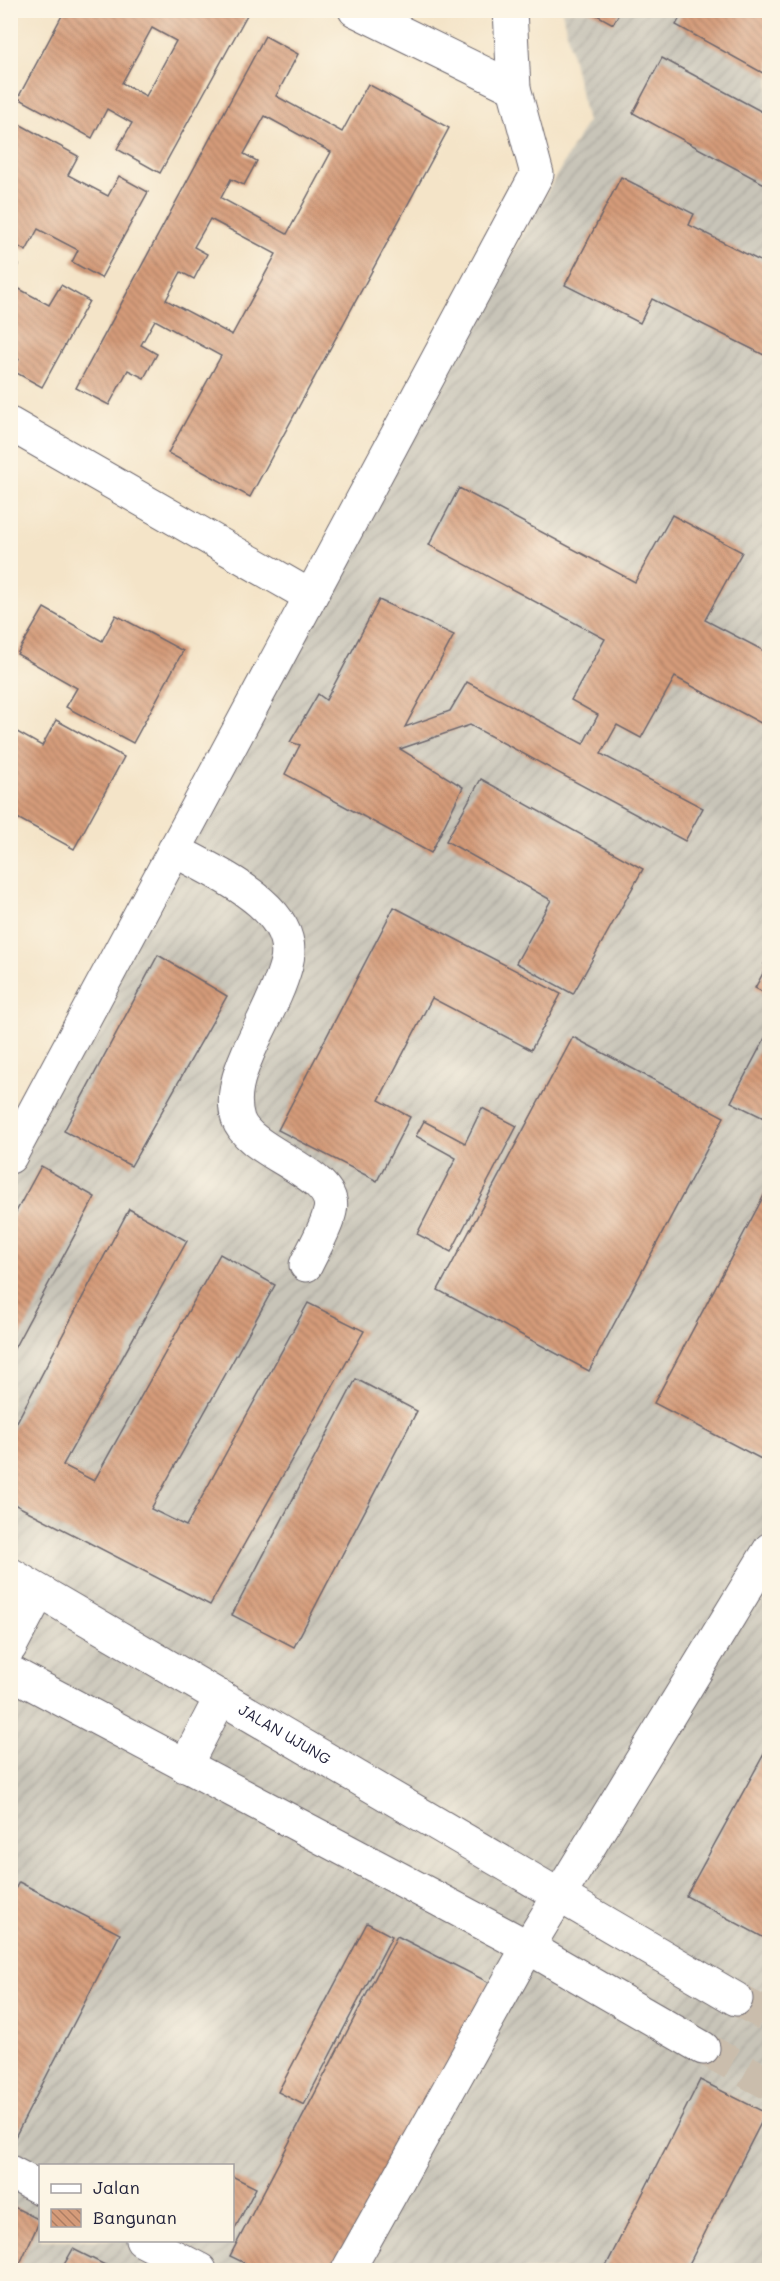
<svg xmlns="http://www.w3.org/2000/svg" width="780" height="2281" font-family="Mali,sans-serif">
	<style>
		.industrial { fill: url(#industrial-furrows); fill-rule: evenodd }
		.building { fill: url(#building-back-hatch); fill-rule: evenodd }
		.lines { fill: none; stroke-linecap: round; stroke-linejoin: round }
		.minor-tunnel { stroke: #cabdac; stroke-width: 33; stroke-dasharray: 33 16; stroke-linecap: butt }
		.minor-casing { stroke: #6c666c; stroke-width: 35 }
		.minor { stroke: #fff; stroke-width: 33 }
		.labels { text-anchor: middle; stroke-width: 6; stroke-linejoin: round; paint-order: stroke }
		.street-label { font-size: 15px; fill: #22223b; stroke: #fcf5e5 }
	</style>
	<defs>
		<pattern id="industrial-furrows" width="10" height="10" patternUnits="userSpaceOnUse" patternTransform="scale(1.5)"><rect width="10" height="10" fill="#c8c4b8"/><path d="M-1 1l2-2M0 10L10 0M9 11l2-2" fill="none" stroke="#aca89f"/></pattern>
		<pattern id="building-back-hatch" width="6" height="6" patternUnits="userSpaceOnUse" patternTransform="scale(1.5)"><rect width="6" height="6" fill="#d59b79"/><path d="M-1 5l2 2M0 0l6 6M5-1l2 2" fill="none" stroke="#ac7e64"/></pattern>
	</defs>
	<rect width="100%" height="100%" fill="#fcf5e5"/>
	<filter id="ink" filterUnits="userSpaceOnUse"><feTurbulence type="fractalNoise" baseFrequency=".0167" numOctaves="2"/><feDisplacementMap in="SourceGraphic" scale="12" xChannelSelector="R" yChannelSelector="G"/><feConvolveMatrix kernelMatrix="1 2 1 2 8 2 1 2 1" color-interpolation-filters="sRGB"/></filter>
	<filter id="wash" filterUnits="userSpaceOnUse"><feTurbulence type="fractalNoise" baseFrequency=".008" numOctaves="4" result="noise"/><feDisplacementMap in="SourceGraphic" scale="24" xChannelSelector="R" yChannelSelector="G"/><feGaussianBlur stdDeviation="1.35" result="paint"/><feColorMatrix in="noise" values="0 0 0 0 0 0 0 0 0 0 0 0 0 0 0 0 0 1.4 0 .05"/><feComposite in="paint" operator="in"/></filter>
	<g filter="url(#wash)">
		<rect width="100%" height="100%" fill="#f4e4c8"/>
		<path class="industrial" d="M562 11H769V2270H11V1135L587 122ZM40 2166H232V2240H40Z"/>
		<g id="blocks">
			<g class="building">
				<path d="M65 10H182L191 15 193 10 248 13 160 173 117 149 132 123 107 109 92 138 18 98ZM152 28 176 41 146 96 122 83Z"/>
				<path d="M588 10H621L613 24Z"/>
				<path d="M684 10H770V77L676 25Z"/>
				<path d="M265 36 298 54 276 96 342 132 368 84 449 128 250 497 168 453 221 356 155 320 141 345 157 354 144 378 128 370 109 405 76 388ZM265 116 331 152 287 234 221 198 231 179 244 185 257 161 244 154ZM210 219 276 254 232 335 166 300 181 272 194 279 207 254 194 247Z"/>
				<path d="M662 58 770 116V187L633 113Z"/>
				<path d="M10 119 78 156 68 175 108 196 119 176 148 192 101 278 72 262 78 250 38 229 26 251 10 242Z"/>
				<path d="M621 177 694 214 689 225 770 266V358L652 299 640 323 565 285Z"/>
				<path d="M10 260 19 265 10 280Z"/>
				<path d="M10 284 49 305 61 285 89 301 42 387 13 371 19 359 10 354Z"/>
				<path d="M459 488 635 582 672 515 742 552 705 620 770 654V728L675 677 641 738 617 725 601 754 703 808 685 841 470 725 400 749 463 787 431 853 285 774 300 745 290 742 318 694 326 700 379 600 454 635 405 727 450 711 467 682 583 744 598 715 571 700 605 639 429 545Z"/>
				<path d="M44 608 102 641 116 615 183 651 133 743 66 707 77 688 17 654Z"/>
				<path d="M56 720 124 757 74 849 10 814V804L16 793 10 789V728L42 746Z"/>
				<path d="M481 779 643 869 573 994 516 963 551 900 446 841Z"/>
				<path d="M394 907 561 994 531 1050 432 998 379 1100 410 1117 377 1181 278 1130Z"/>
				<path d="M770 954V996L755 988 767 966 764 964Z"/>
				<path d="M158 955 227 996 131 1166 64 1131Z"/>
				<path d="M573 1037 724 1117 589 1371 438 1290Z"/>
				<path d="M765 1038 770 1040V1121L731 1102Z"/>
				<path d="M482 1108 517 1126 451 1252 417 1234 456 1158 416 1136 424 1121 465 1143Z"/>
				<path d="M41 1166 95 1197 10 1356V1223Z"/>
				<path d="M770 1184V1458L767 1462 654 1403Z"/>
				<path d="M129 1209 187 1241 63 1465 94 1481 220 1254 275 1285 151 1509 186 1526 308 1303 364 1331 210 1605 10 1502V1435Z"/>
				<path d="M356 1379 417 1411 294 1647 232 1615Z"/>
				<path d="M770 1743V1941L686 1896Z"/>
				<path d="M19 1882 120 1934 14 2139 10 2137V1898Z"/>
				<path d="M367 1923 392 1936 304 2105 278 2092Z"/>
				<path d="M397 1936 490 1983 340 2270H259L230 2256Z"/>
				<path d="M700 2080 766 2113 686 2270H604Z"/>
				<path d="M232 2176 256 2188 232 2234Z"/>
				<path d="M10 2205 40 2220 17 2270H10Z"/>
				<path d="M73 2249 115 2270H61Z"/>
			</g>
		</g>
	</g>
	<g filter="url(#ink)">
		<use href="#blocks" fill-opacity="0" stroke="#6c666c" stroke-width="1.5"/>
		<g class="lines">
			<g class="minor-tunnel">
				<path d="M736 1999 770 2017"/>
				<path d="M703 2048 770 2084"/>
			</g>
			<defs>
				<g id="minor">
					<path d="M355 10 514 88"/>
					<path d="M10 424 310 596"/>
					<path d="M174 850C213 872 302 908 286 965 278 995 260 1025 248 1053 239 1074 231 1096 238 1119 249 1154 339 1173 330 1211 326 1229 314 1248 306 1265"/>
					<path d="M10 1157 537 174 514 88 510 10"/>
					<path id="s1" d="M10 1574 736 1999"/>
					<path d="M10 1647 39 1592"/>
					<path d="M10 1672 528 1947 703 2048"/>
					<path d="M185 1766 221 1697"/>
					<path d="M10 2172 40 2188"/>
					<path d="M142 2240 200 2270"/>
					<path d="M348 2270 528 1947 770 1549"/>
				</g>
			</defs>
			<use href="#minor" class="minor-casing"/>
			<use href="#minor" class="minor"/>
		</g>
	</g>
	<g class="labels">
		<g class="street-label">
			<text dy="5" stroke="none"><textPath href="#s1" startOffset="318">JALAN UJUNG</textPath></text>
		</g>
	</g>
	<rect width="780" height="2281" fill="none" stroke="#fcf5e5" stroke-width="36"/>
	<rect x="39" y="2164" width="195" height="78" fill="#fcf5e5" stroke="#a5a1a1" stroke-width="1.5"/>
	<rect x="51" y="2184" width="30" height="9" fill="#ffffff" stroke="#a5a1a1" stroke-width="1.5"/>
	<text x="93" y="2194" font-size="18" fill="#22223b">Jalan</text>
	<rect x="51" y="2209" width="30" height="18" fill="url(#building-back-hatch)" stroke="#a5a1a1" stroke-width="1.5"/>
	<text x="93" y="2224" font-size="18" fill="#22223b">Bangunan</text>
</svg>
